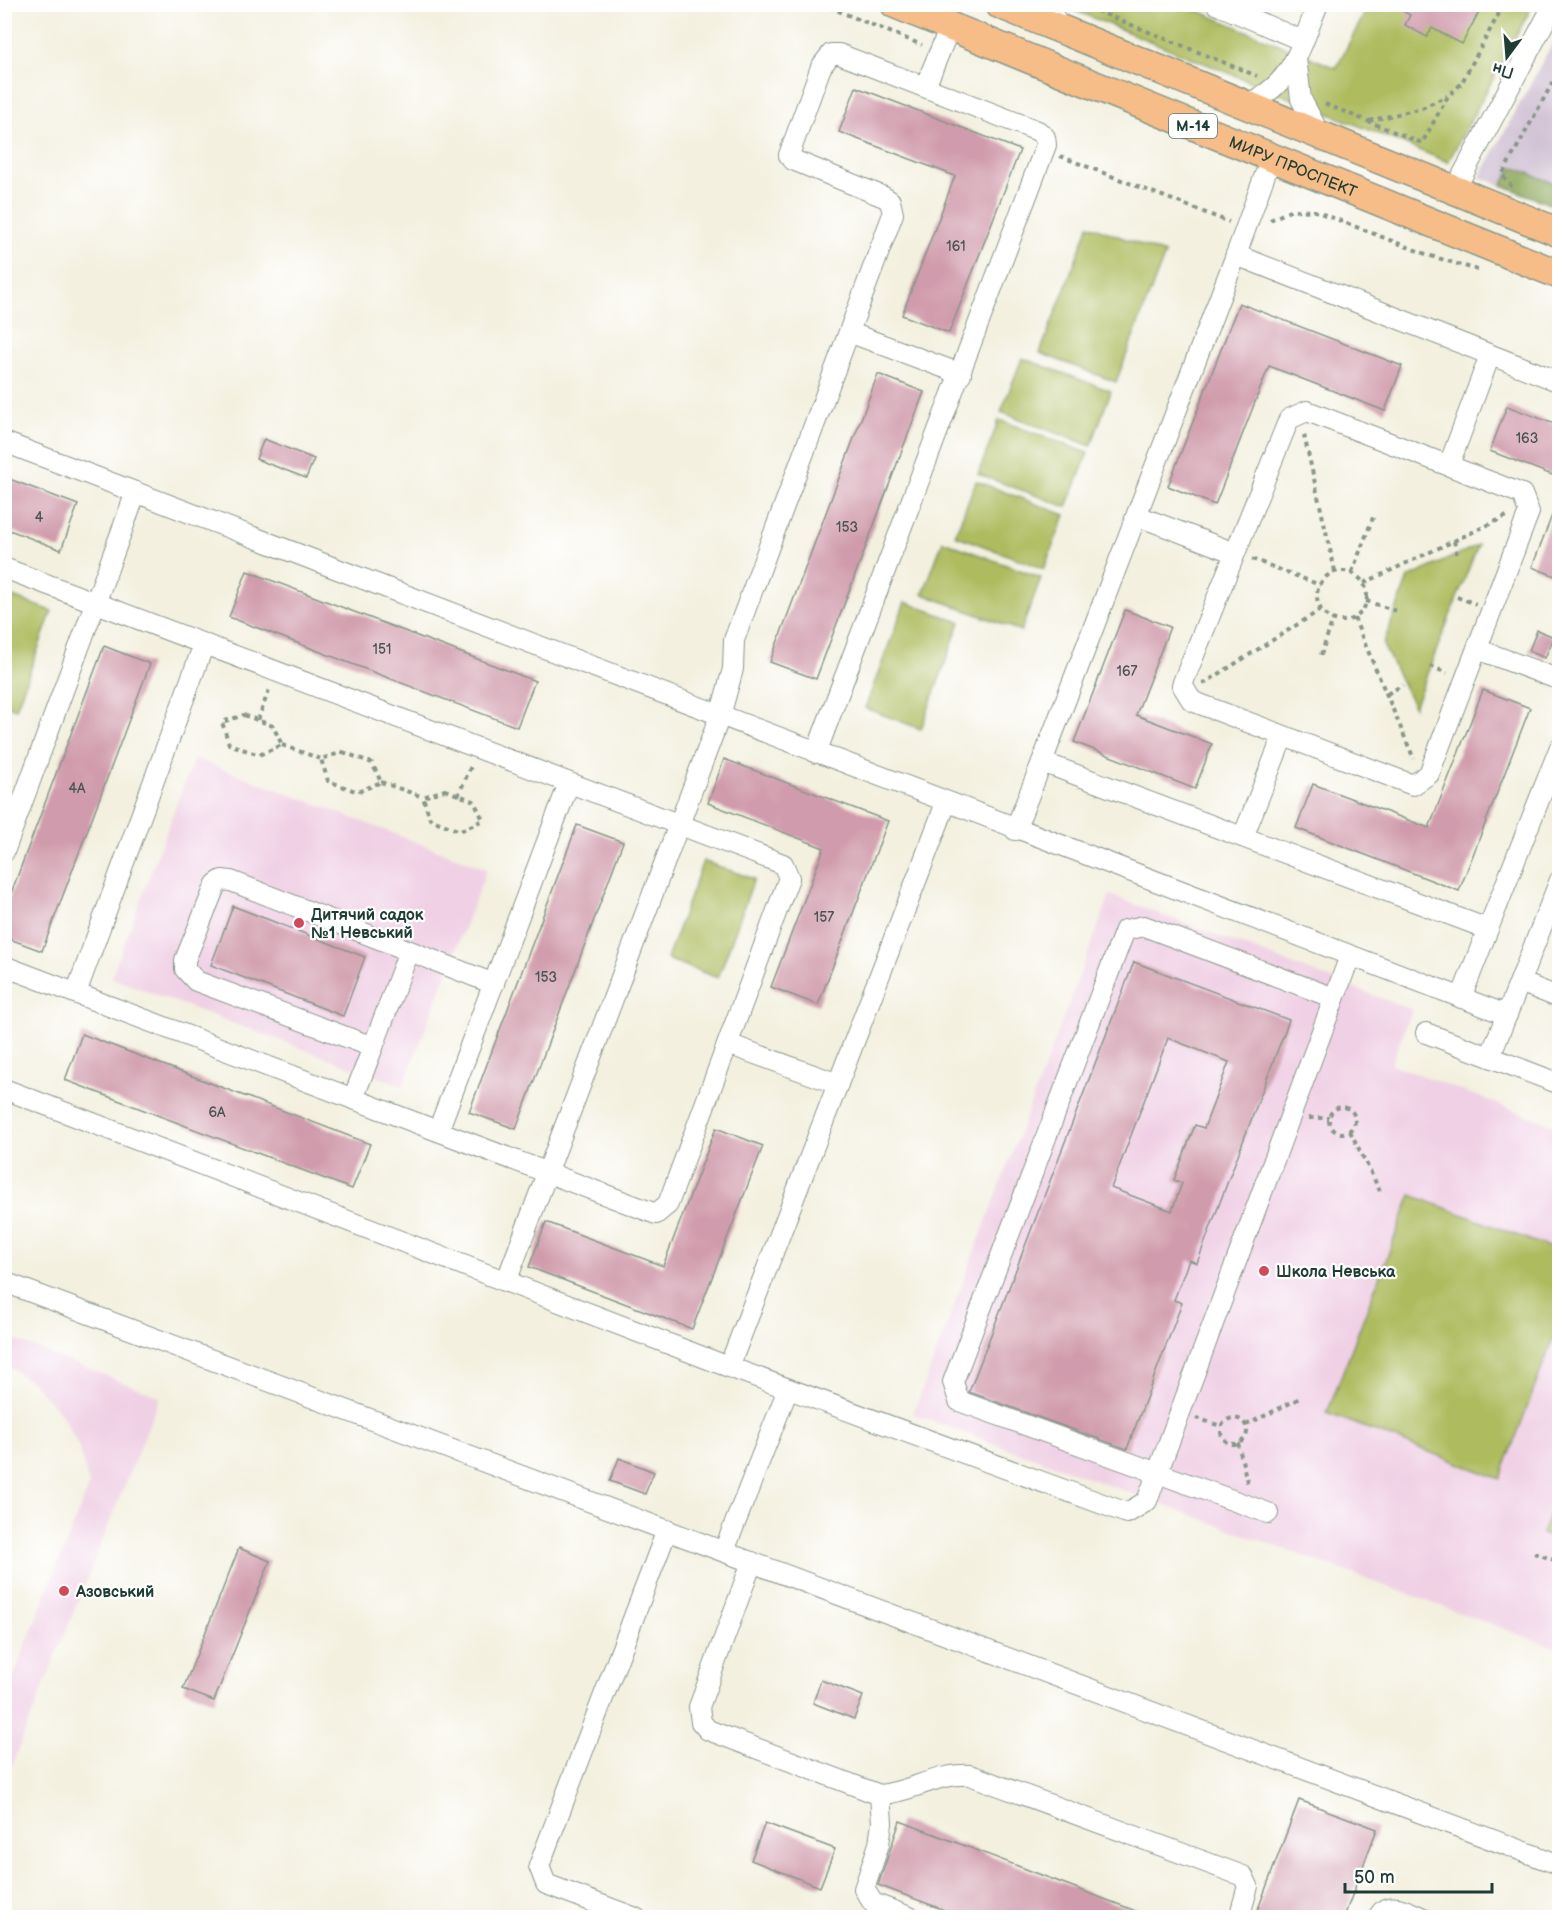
<svg xmlns="http://www.w3.org/2000/svg" width="1564" height="1922" font-family="'Balsamiq Sans',sans-serif">
	<style>
		.built { fill: #f0d0e5 }
		.industrial { fill: #cebed2 }
		.green { fill: #aebc5e; stroke: #667c49; stroke-width: 1.5 }
		.forest { fill: #8aa455; stroke: #547044; stroke-width: 1.5 }
		.building { fill: #d09bac; fill-rule: evenodd }
		.lines { fill: none; stroke-linecap: round; stroke-linejoin: round }
		.minor-casing { stroke: #89968a; stroke-width: 22 }
		.highway-casing { stroke: #89968a; stroke-width: 31 }
		.path { stroke: #89968a; stroke-width: 4; stroke-dasharray: 4.5 4.5; stroke-linecap: butt }
		.minor { stroke: #fff; stroke-width: 20 }
		.highway { stroke: #f7bd88; stroke-width: 28 }
		.poi-dot { fill: #d1495b; stroke: #fff; stroke-width: 2 }
		.labels { text-anchor: middle; stroke-width: 4.5; stroke-linejoin: round; paint-order: stroke }
		.number-label { font-size: 14px; fill: #4b5452 }
		.shield { fill: #fff; stroke: #627771; stroke-width: 1.5 }
		.shield-label { font-size: 15px; font-weight: bold; fill: #1f3d34 }
		.street-label { font-size: 16px; fill: #1f3d34; stroke: #fff }
		.poi-label { font-size: 16px; font-weight: bold; fill: #1f3d34; stroke: #fff; text-anchor: start }
	</style>
	<rect width="100%" height="100%" fill="#fff"/>
	<filter id="ink" filterUnits="userSpaceOnUse"><feTurbulence type="fractalNoise" baseFrequency=".0167" numOctaves="2"/><feDisplacementMap in="SourceGraphic" scale="12" xChannelSelector="R" yChannelSelector="G"/><feConvolveMatrix kernelMatrix="1 2 1 2 8 2 1 2 1" color-interpolation-filters="sRGB"/></filter>
	<filter id="wash" filterUnits="userSpaceOnUse"><feTurbulence type="fractalNoise" baseFrequency=".008" numOctaves="4" result="noise"/><feDisplacementMap in="SourceGraphic" scale="24" xChannelSelector="R" yChannelSelector="G"/><feGaussianBlur stdDeviation="1.35" result="paint"/><feColorMatrix in="noise" values="0 0 0 0 0 0 0 0 0 0 0 0 0 0 0 0 0 1.4 0 .05"/><feComposite in="paint" operator="in"/></filter>
	<g filter="url(#wash)">
		<rect width="100%" height="100%" fill="#f3f0df"/>
		<g class="built">
			<path d="M194 758 487 869 403 1086 111 978Z"/>
			<path d="M1110 895 1412 1010 1391 1064 1559 1127V1649L913 1414Z"/>
			<path d="M5 1336 160 1397 5 1782V1697L89 1486 79 1447 60 1412 33 1383 5 1364Z"/>
		</g>
		<path class="industrial" d="M1559 31V209L1480 177Z"/>
		<g class="green">
			<path d="M1061 5H1184L1336 68 1369 5H1533L1448 162Z"/>
			<path d="M1089 225 1165 254 1116 382 1040 353Z"/>
			<path d="M1022 358 1111 391 1091 446 1001 412Z"/>
			<path d="M999 420 1088 453 1067 507 978 474Z"/>
			<path d="M976 481 1065 515 1044 569 955 535Z"/>
			<path d="M943 541 1041 578 1021 631 923 594Z"/>
			<path d="M1478 545 1414 707 1383 645 1408 578Z"/>
			<path d="M4 594 52 611 16 709 5 705Z"/>
			<path d="M905 602 960 622 921 729 865 708Z"/>
			<path d="M703 861 754 879 718 978 667 959Z"/>
			<path d="M1411 1195 1559 1251V1323L1500 1479 1327 1413Z"/>
			<path d="M1559 1488V1541L1542 1534Z"/>
		</g>
		<path class="forest" d="M1513 167 1559 185V208L1502 185Z"/>
		<g id="blocks">
			<g class="building">
				<path d="M1390 4H1483L1462 44 1432 28 1427 37 1405 25 1410 15Z"/>
				<path d="M856 87 1020 150 949 333 902 315 955 176 839 132Z"/>
				<path d="M1239 303 1402 366 1385 411 1269 366 1215 505 1168 486Z"/>
				<path d="M878 374 924 392 816 679 770 662Z"/>
				<path d="M1507 406 1560 426V478L1490 451Z"/>
				<path d="M264 439 314 459 306 478 256 459Z"/>
				<path d="M4 477 78 505 61 550 4 528Z"/>
				<path d="M1558 500H1560V578L1532 567Z"/>
				<path d="M247 571 535 681 517 727 229 617Z"/>
				<path d="M1125 610 1170 627 1136 715 1212 744 1195 789 1074 742Z"/>
				<path d="M1537 630 1554 637 1545 658 1529 651Z"/>
				<path d="M104 646 150 664 42 951 4 937V912Z"/>
				<path d="M1483 690 1530 708 1459 891 1296 828 1313 784 1429 828Z"/>
				<path d="M724 759 888 821 818 1005 771 987 824 848 708 803Z"/>
				<path d="M577 825 623 842 516 1129 469 1112Z"/>
				<path d="M233 906 365 957 343 1016 211 965Z"/>
				<path d="M1134 962 1289 1020 1197 1263 1189 1260 1174 1300 1182 1303 1127 1449 969 1392ZM1168 1038 1229 1062 1204 1128 1195 1125 1174 1180 1182 1183 1172 1211 1111 1188Z"/>
				<path d="M82 1034 370 1144 352 1189 65 1080Z"/>
				<path d="M716 1128 763 1146 692 1329 529 1267 546 1222 663 1266Z"/>
				<path d="M619 1458 654 1472 645 1494 610 1481Z"/>
				<path d="M239 1548 270 1561 214 1701 183 1689Z"/>
				<path d="M821 1680 863 1696 854 1719 813 1703Z"/>
				<path d="M1299 1800 1377 1829 1344 1917H1255Z"/>
				<path d="M900 1821 1149 1916V1917H963L878 1885Z"/>
				<path d="M765 1823 835 1849 820 1887 751 1860Z"/>
			</g>
		</g>
	</g>
	<g filter="url(#ink)">
		<use href="#blocks" fill-opacity="0" stroke="#89968a" stroke-width="1.5"/>
		<g class="lines">
			<defs>
				<g id="minor">
					<path d="M1046 4 1062 30"/>
					<path d="M1216 4 1303 41"/>
					<path d="M1296 58 1301 99 1320 135"/>
					<path d="M925 87 950 27"/>
					<path d="M1244 105C1292 87 1300 48 1318 4"/>
					<path d="M1454 191 1554 4"/>
					<path d="M1236 255 1271 158"/>
					<path d="M851 333 961 374"/>
					<path d="M1560 382 1236 255 1042 762 1488 929 1560 747"/>
					<path d="M1307 411 1522 494 1529 512 1429 774 1413 785 1192 701 1182 685 1289 419Z"/>
					<path d="M4 442 1507 1015"/>
					<path d="M1449 465 1490 355"/>
					<path d="M1138 516 1235 553"/>
					<path d="M4 568 783 864 789 878 668 1204 656 1214 4 966"/>
					<path d="M1477 649 1560 680"/>
					<path d="M1015 830 1042 762"/>
					<path d="M1243 837 1283 736"/>
					<path d="M4 852 136 492"/>
					<path d="M1520 982 1560 998"/>
					<path d="M76 993 204 644"/>
					<path d="M1461 998 1488 929"/>
					<path d="M1426 1033 1490 1057 1560 880"/>
					<path d="M728 1044 838 1084"/>
					<path d="M373 1047 409 951"/>
					<path d="M1490 1057 1560 1084"/>
					<path d="M4 1089 729 1367 1127 1513 1147 1501 1350 956"/>
					<path d="M353 1099 373 1047 196 981 185 969V960L216 884 222 880 231 881 494 984"/>
					<path d="M438 1131 569 783"/>
					<path d="M4 1282 1560 1865"/>
					<path d="M506 1282 720 716 733 669 734 640 893 214 890 201 884 197 793 160 789 155 821 67 831 54H839L1038 131 1045 137 1046 145 816 753"/>
					<path d="M729 1367 946 803"/>
					<path d="M1268 1513 959 1401 953 1382 1125 930 1144 926 1334 998"/>
					<path d="M724 1551 788 1389"/>
					<path d="M752 1562 699 1707 701 1722 708 1730 880 1795C914 1791 937 1773 970 1775L1243 1876 1248 1886 1239 1918"/>
					<path d="M880 1795 882 1823 879 1844 864 1889 873 1903 912 1918"/>
					<path d="M636 1918 546 1884 539 1866 667 1530"/>
					<path d="M1378 1918C1387 1898 1409 1912 1423 1918"/>
				</g>
				<g id="highway">
					<path id="s1" d="M895 4 1560 275"/>
					<path d="M999 4 1560 233"/>
				</g>
			</defs>
			<use href="#minor" class="minor-casing"/>
			<use href="#highway" class="highway-casing"/>
			<g class="path">
				<path d="M821 4 922 45"/>
				<path d="M1080 4 1257 76"/>
				<path d="M1325 104 1422 143 1448 96 1461 84 1504 4"/>
				<path d="M1369 121 1422 108 1447 96"/>
				<path d="M1060 156 1229 222"/>
				<path d="M1512 187 1502 175 1560 69"/>
				<path d="M1270 220 1292 210 1315 211 1431 256 1481 271"/>
				<path d="M1304 435 1335 571"/>
				<path d="M1454 541 1457 555"/>
				<path d="M1252 559 1320 585"/>
				<circle cx="1342" cy="596" r="25"/>
				<path d="M1352 572 1374 515"/>
				<path d="M1364 583 1507 516"/>
				<path d="M1457 597 1476 604"/>
				<path d="M1366 601 1396 611"/>
				<path d="M1354 618 1414 759"/>
				<path d="M1321 655 1333 619"/>
				<path d="M1430 666 1447 673"/>
				<path d="M1203 684 1322 609"/>
				<path d="M1387 694 1403 685"/>
				<path d="M244 715 273 726 282 745 259 755 229 744 222 722Z"/>
				<path d="M258 720 270 687"/>
				<path d="M282 745 321 759"/>
				<path d="M343 752 372 763 381 782 358 792 328 781 321 759Z"/>
				<path d="M381 782 423 797"/>
				<path d="M445 790 474 801 483 820 460 831 430 819 423 797Z"/>
				<path d="M458 796 471 766"/>
				<circle cx="1342" cy="1120" r="13"/>
				<path d="M1309 1118H1329"/>
				<path d="M1350 1131 1380 1191"/>
				<circle cx="1234" cy="1431" r="13"/>
				<path d="M1196 1418 1221 1426"/>
				<path d="M1246 1425 1302 1397"/>
				<path d="M1238 1443 1248 1486"/>
				<path d="M1534 1553 1560 1562"/>
			</g>
			<use href="#minor" class="minor"/>
			<use href="#highway" class="highway"/>
		</g>
	</g>
	<g class="poi-dot">
		<circle cx="299" cy="923" r="6"/>
		<circle cx="1264" cy="1271" r="6"/>
		<circle cx="64" cy="1591" r="6"/>
	</g>
	<g class="labels">
		<g class="number-label">
			<text x="956" y="251">161</text>
			<text x="1527" y="443">163</text>
			<text x="39" y="522">4</text>
			<text x="847" y="532">153</text>
			<text x="382" y="654">151</text>
			<text x="1127" y="676">167</text>
			<text x="77" y="793">4А</text>
			<text x="824" y="922">157</text>
			<text x="546" y="982">153</text>
			<text x="217" y="1117">6А</text>
		</g>
		<rect class="shield" x="1169" y="114" width="48" height="24" rx="4.5"/>
		<g class="shield-label">
			<text x="1193" y="131">М-14</text>
		</g>
		<g class="street-label">
			<text dy="6" stroke="none"><textPath href="#s1" startOffset="430">МИРУ ПРОСПЕКТ</textPath></text>
		</g>
		<g class="poi-label">
			<text x="311" y="920">Дитячий садок<tspan x="311" dy="18">№1 Невський</tspan></text>
			<text x="1276" y="1277">Школа Невська</text>
			<text x="76" y="1597">Азовський</text>
		</g>
	</g>
	<rect width="1564" height="1922" fill="none" stroke="#fff" stroke-width="24"/>
	<g transform="translate(1507 57) rotate(196)" stroke="#ffffff" stroke-width="4.5" paint-order="stroke">
	<path d="M0-4.5L10 22L0 15L-10 22Z" fill="#1f3d34"/>
	<text y="-9" font-size="16" font-weight="bold" text-anchor="middle" fill="#1f3d34">Пн</text>
	</g>
	<path d="M1345 1883v9h147v-9" fill="none" stroke="#1f3d34" stroke-width="3"/>
	<text x="1354" y="1883" font-size="18" fill="#1f3d34" stroke="#ffffff" stroke-width="4.5" paint-order="stroke">50 m</text>
</svg>
